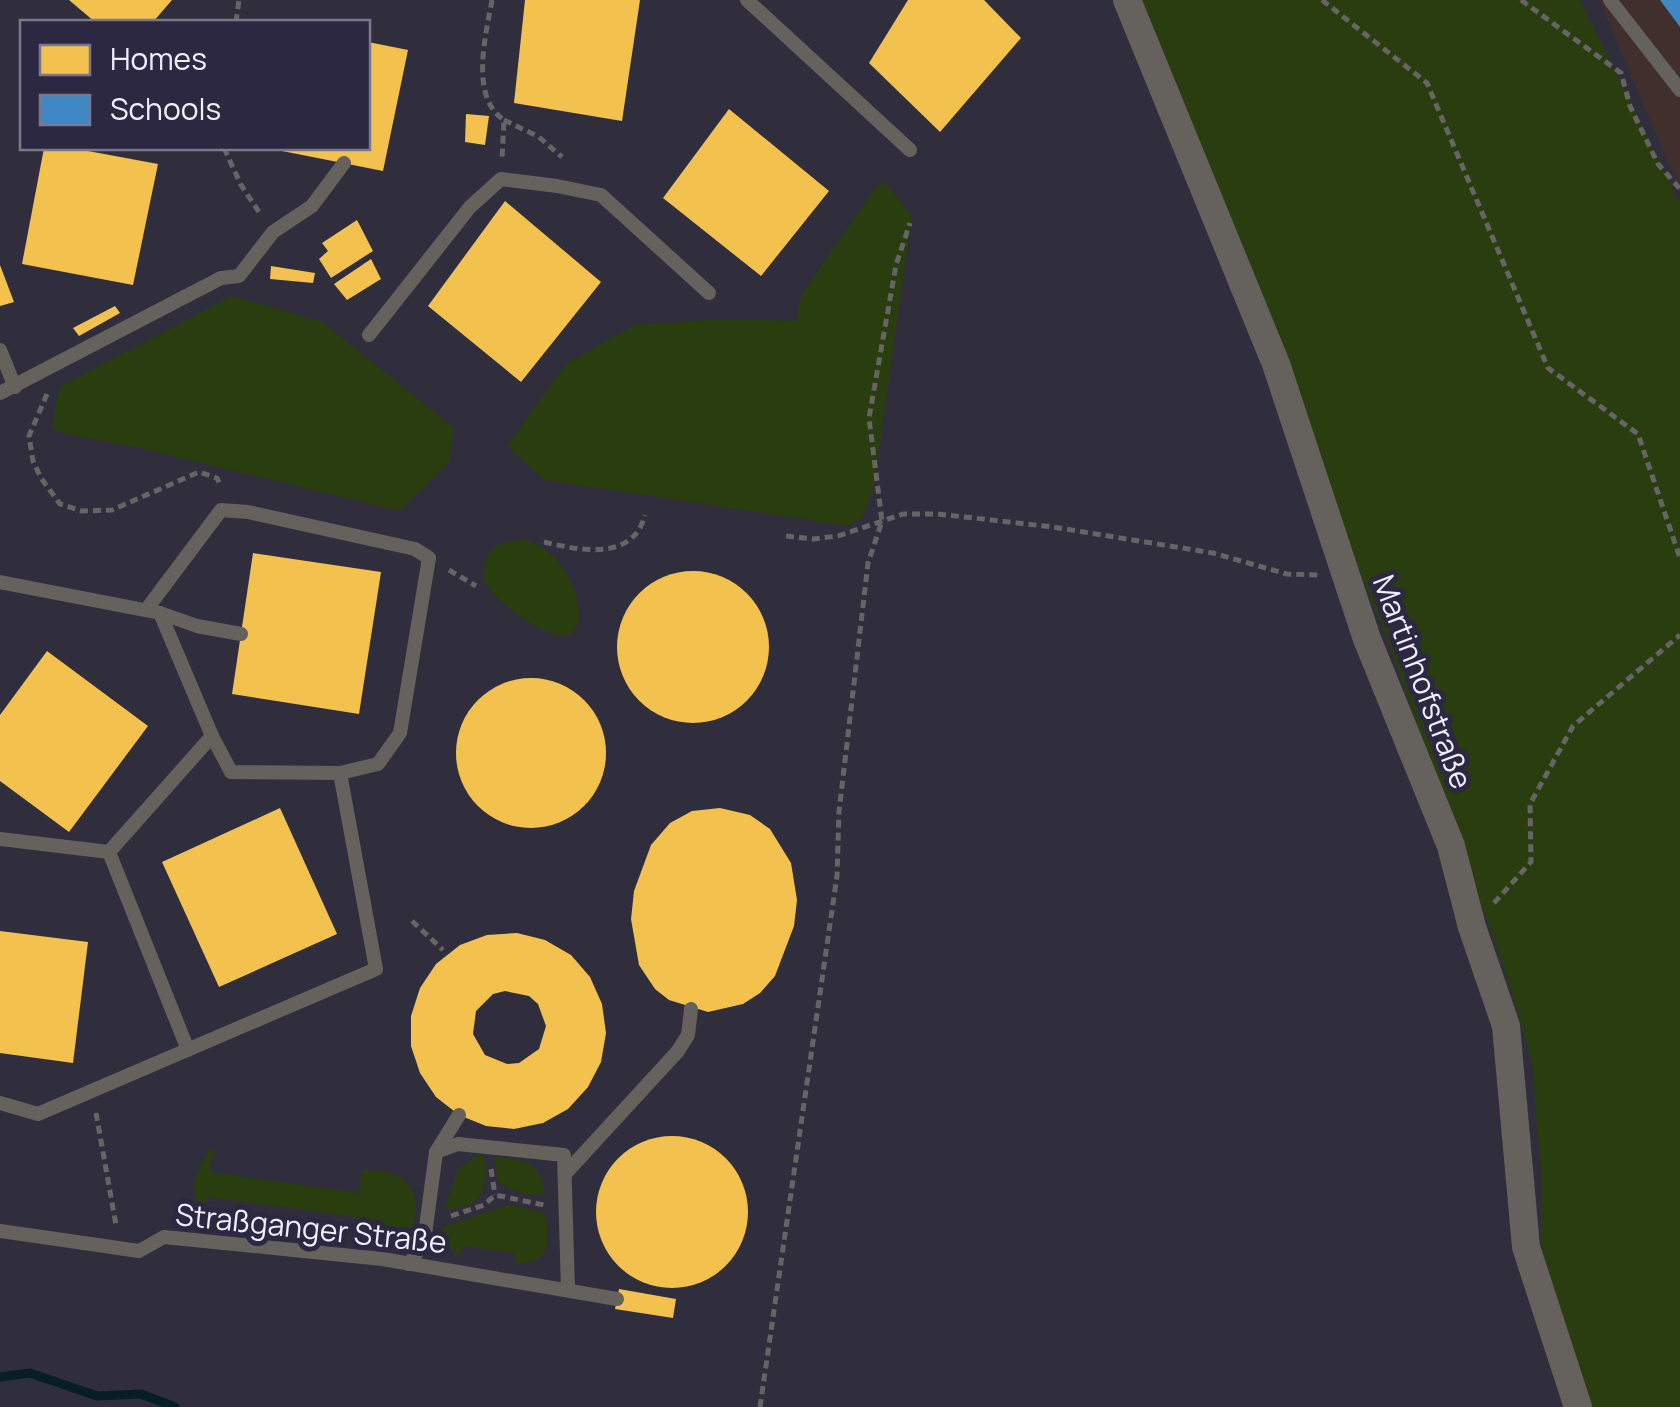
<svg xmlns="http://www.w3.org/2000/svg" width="1680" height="1407" font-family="Manrope,sans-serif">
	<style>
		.education { fill: #402f2c }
		.green { fill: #2a3d0e }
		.homes { fill: #f2c14e; fill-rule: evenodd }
		.schools { fill: #3f88c5 }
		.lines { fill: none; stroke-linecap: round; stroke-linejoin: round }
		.stream { stroke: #061e25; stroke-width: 9 }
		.path { stroke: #666465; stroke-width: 5; stroke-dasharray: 8 5; stroke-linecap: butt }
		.service { stroke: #65615d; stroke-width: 14 }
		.minor { stroke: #65615d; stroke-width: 28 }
		.labels { text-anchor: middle; stroke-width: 10; stroke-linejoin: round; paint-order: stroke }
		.street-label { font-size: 30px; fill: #f0eefc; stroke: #2d2842 }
	</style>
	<rect width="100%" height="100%" fill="#302e3c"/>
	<path class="education" d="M1599 0H1680V191Z"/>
	<g class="green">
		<path d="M1137 0H1580L1680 204V1407H1585L1541 1244V1175L1532 1062 1506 974 1387 640 1336 509 1281 339 1203 171Z"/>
		<path d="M884 182 912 216 874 486 863 517 848 526 544 480 507 446 567 363 636 325 721 319 796 321 802 294 874 190Z"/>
		<path d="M232 296 322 322 454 428 449 463 399 511 144 449 62 433 51 428 60 387Z"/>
		<path d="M524 539C560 551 578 584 580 620L571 634 565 637C537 633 498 604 483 580 486 547 491 543 524 539Z"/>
		<path d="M214 1147 210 1172 359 1193 362 1170C375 1170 390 1171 401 1178 425 1194 420 1234 392 1242 379 1245 365 1242 352 1240L355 1217 208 1197 200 1220C191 1184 191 1180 210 1149Z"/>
		<path d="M479 1155H484C488 1188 484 1210 444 1209L459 1168Z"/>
		<path d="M494 1156C523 1161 540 1160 545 1193 527 1198 512 1192 498 1181Z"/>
		<path d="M511 1204 546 1214C549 1244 552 1263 515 1264L516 1254 463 1246 460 1256 447 1246 441 1228Z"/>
	</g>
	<g class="homes">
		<path d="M69 0H172L153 22H95Z"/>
		<path d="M525 0H640L622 121 514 103Z"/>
		<path d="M908 0H984L1021 38 940 132 869 63Z"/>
		<path d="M368 42 408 50 383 171 272 149 368 148Z"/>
		<path d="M729 109 829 191 761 276 663 198Z"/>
		<path d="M466 114 489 116 485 145 465 142Z"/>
		<path d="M44 148H72L158 164 133 285 22 264Z"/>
		<path d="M505 201 601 282 521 382 428 306Z"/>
		<path d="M357 220 373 251 331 278 319 259 328 251 322 243Z"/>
		<path d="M371 259 381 279 347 300 334 284Z"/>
		<path d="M0 265 14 302 0 306Z"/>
		<path d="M271 266 315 273 313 283 270 279Z"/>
		<path d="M115 306 120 313 79 336 73 328Z"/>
		<path d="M253 553 381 572 359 714 232 694Z"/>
		<circle cx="693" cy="647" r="76"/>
		<path d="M47 651 148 726 69 832 0 781V715Z"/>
		<circle cx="531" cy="753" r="75"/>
		<path d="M280 808 337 934 219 987 162 862Z"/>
		<path d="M720 808 750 815 770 829 791 863 797 900 794 926 775 976 760 993 743 1004 708 1012 669 1000 655 989 639 965 631 919 634 891 651 845 670 823 692 811Z"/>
		<path d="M0 931 88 942 73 1063 0 1053Z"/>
		<path d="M517 933 545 940 571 955 590 977 602 1004 606 1033 601 1062 588 1087 568 1109 543 1123 514 1129 486 1126 459 1115 436 1097 420 1073 411 1046V1016L420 988 436 964 460 945 487 935ZM505 991 529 996 538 1004 546 1026 539 1049 519 1063 507 1064 485 1055 473 1034 476 1011 493 994Z"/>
		<circle cx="672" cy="1212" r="76"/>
		<path d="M619 1289 676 1299 673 1318 615 1309Z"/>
	</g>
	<path class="schools" d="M1660 0H1680V27Z"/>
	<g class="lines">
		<path class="stream" d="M0 1377 30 1373 97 1396 141 1394 175 1407"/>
		<g class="path">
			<path d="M492 0C486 35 469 97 504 120L502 159"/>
			<path d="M1322 0 1427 83 1548 368 1638 434 1680 558"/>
			<path d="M1521 0 1621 73 1630 106 1658 164 1680 189"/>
			<path d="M236 22 239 0"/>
			<path d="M504 120 539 137 562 157"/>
			<path d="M224 148 241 185 261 215"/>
			<path d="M47 394 29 436 33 461 41 478 60 504 82 511 112 510 199 472 217 478 221 487"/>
			<path d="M786 536 813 539 838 536 903 514H938L1053 527 1213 553 1287 574 1318 575"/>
			<path d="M544 542C581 551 633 561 645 515"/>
			<path d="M449 570 476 586"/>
			<path d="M1494 903 1531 862 1530 804 1573 726 1680 635"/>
			<path d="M412 921 443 950"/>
			<path d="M96 1113 116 1225"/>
			<path d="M491 1169 495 1195"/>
			<path d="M451 1216 484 1205 495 1195 544 1205"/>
			<path d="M760 1407 837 876 839 812 868 563 882 521 869 418 896 265 910 223"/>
		</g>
		<g class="service">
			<path d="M747 0 910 150"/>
			<path d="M1610 0 1680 90"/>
			<path d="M369 335 470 207 501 179 557 186 601 195 709 293"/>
			<path d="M0 350 15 387"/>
			<path d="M0 393 221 278 239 276 273 232 312 206 344 163"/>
			<path d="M0 582 160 613 197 626 241 634"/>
			<path d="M146 610 221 510 248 512 415 549 429 558 400 733 378 764 340 773 231 772 212 736"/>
			<path d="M0 839 109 852 212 736 160 613"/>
			<path d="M109 852 188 1050"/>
			<path d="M0 1103 38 1114 376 969 340 773"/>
			<path d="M436 1152 458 1144 564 1155 568 1290"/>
			<path d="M565 1174 678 1051 688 1035 691 1009"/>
			<path d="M0 1231 139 1251 164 1237 382 1259 617 1299"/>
			<path d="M409 1264 424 1242 436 1152 459 1115"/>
		</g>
		<path class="minor" d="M1127 0 1276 364 1367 639 1451 846 1472 927 1506 1026 1526 1247 1578 1407"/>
	</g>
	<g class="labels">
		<g class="street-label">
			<text transform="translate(1422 682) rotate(69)" y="10">Martinhofstraße</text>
			<text transform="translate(311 1229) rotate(6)" y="10">Straßganger Straße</text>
		</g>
	</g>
	<rect x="20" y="20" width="350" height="130" fill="#2d2842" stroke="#7b778c" stroke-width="2.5"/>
	<rect x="40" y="45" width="50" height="30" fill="#f2c14e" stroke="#7b778c" stroke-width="2.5"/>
	<text x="110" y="70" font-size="30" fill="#f0eefc">Homes</text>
	<rect x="40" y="95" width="50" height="30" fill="#3f88c5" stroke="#7b778c" stroke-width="2.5"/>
	<text x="110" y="120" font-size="30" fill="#f0eefc">Schools</text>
</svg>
